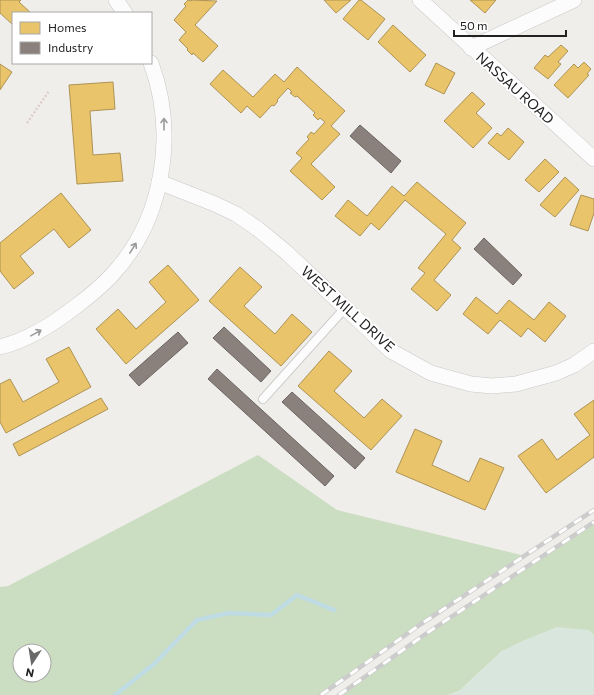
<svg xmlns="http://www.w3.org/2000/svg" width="594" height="695" font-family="Commissioner,sans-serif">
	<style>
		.forest { fill: #cbdec1; fill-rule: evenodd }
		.wetland { fill: #d9e6de }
		.homes { fill: #e9c46a; stroke: #ad9354 }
		.industry { fill: #8a817c; stroke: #6b6461 }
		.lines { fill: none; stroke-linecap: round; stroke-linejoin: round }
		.stream { stroke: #bfdbe3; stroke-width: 4.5 }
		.lane-casing { stroke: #c9c8c7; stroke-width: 10 }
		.street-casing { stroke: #c9c8c7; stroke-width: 16 }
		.path { stroke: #dccecd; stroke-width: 2.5; stroke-dasharray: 2 2; stroke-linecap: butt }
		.lane { stroke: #fdfcfc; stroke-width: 8 }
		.street { stroke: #fdfcfc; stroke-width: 15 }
		.rail-casing { stroke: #ccc; stroke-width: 4.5 }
		.rail { stroke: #fff; stroke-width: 3; stroke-dasharray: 9; stroke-linecap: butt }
		.oneway { stroke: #9a9a9a }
		.labels { text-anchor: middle; stroke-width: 4; stroke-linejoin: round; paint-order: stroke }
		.street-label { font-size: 14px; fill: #222; stroke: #fff }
	</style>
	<rect width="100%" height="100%" fill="#f0eeeb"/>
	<g class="forest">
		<path d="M258 455 337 510 525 556 421 624 321 695H0V587L8 586ZM20 651H44V675H20Z"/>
		<path d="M594 522V635L588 630 502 651 459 691 448 695H339L427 633Z"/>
	</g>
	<path class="wetland" d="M557 627 588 630 594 635V695H448L459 691 502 651 527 639Z"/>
	<g class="homes">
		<path d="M0 0H21L19 2 31 13H13V25L0 13Z"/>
		<path d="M188 0 191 1 192 0 217 1 195 25 218 46 203 62 193 53 192 55 187 50 188 49 179 40 186 32 174 20 186 6 184 4Z"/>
		<path d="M324 0H351L336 13Z"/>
		<path d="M359 0H361L385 19 368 40 343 19Z"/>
		<path d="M470 0H496L485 13Z"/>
		<path d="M393 25 426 55 410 72 378 42Z"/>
		<path d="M561 45 568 51 558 62 561 64 548 79 534 68 545 55 548 57Z"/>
		<path d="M584 62 591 69 587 74 589 75 568 98 554 85 574 64 578 68Z"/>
		<path d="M436 63 455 73 444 94 425 85Z"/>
		<path d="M0 64 12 72 0 90Z"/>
		<path d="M297 67 345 111 331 126 340 134 311 164 335 187 322 200 290 171 302 158 296 153 309 139 307 137 311 132 314 134 325 122 320 118 318 120 313 115 315 113 297 96 295 97 290 93 292 92 288 88 277 100 278 101 274 106 272 105 260 118 247 106 241 113 210 84 223 70 253 97 275 74 284 82Z"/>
		<path d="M113 82 115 109 90 111 93 155 120 153 123 181 77 184 69 85Z"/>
		<path d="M472 92 485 104 476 113 492 128 473 148 444 121Z"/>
		<path d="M508 128 524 142 509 160 488 143 497 133 501 136Z"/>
		<path d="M545 159 559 172 539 192 525 180Z"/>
		<path d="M565 177 579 190 555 217 540 205Z"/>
		<path d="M417 182 466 223 452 240 461 248 434 280 451 295 437 311 411 289 425 273 418 268 446 234 405 200 379 230 371 223 360 236 335 216 348 200 367 216 392 186 404 196Z"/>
		<path d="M61 193 91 230 69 248 54 229 20 256 34 273 14 289 0 271V243Z"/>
		<path d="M581 195 594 199V213L588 231 570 225Z"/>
		<path d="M168 265 199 300 126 364 96 329 118 309 136 329 166 302 149 282Z"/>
		<path d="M240 267 262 287 244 306 275 334 292 314 312 332 281 366 209 301Z"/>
		<path d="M476 297 497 314 509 300 534 320 549 302 566 316 545 342 528 328 521 337 500 320 488 334 463 314Z"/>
		<path d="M69 347 91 387 6 433 0 422V384L10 379 23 402 59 382 46 359Z"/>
		<path d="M329 351 352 371 334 391 364 418 382 399 402 416 371 450 298 386Z"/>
		<path d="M101 398 108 409 19 456 13 444Z"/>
		<path d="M594 400V457L546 493 518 456 542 439 557 460 590 435 574 414Z"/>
		<path d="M415 429 442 441 432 465 469 482 480 458 504 468 485 510 396 472Z"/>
	</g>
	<g class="industry">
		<path d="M360 125 401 161 391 173 350 136Z"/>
		<path d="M484 238 522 275 513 285 474 249Z"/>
		<path d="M224 327 271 371 261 382 213 338Z"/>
		<path d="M178 332 188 343 139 386 129 375Z"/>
		<path d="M217 369 334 476 325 486 208 379Z"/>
		<path d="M292 392 365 458 355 469 282 402Z"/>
	</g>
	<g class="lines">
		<path class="stream" d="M115 695 154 664 197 620 229 613 271 615 297 595 334 610"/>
		<defs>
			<path id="lane" d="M263 399 345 308"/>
			<g id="street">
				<path d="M116 0 125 13"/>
				<path d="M420 0 594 159"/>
				<path d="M471 48 574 0"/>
				<path d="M159 182 215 204 236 214 258 229 286 252 391 351 431 373 471 384 492 386 516 384 556 373 574 365 594 351"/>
				<path d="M0 347C28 340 52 325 75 307 87 298 100 288 111 276 164 220 177 134 151 63"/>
			</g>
		</defs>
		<use href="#lane" class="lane-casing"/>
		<use href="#street" class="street-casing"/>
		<path class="path" d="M27 123 49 91"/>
		<use href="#lane" class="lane"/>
		<use href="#street" class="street"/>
		<defs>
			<g id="rail">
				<path d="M321 695 421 624 594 510"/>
				<path d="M339 695 427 633 594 522"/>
			</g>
		</defs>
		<use href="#rail" class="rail-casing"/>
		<use href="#rail" class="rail"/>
	</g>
	<defs><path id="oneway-shaft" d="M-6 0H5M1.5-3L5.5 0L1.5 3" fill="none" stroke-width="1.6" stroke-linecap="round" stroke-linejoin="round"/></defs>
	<g class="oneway">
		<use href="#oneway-shaft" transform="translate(164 124) rotate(-90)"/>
		<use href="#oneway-shaft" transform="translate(133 248) rotate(-58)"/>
		<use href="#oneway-shaft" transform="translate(36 333) rotate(-29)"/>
	</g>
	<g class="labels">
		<g class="street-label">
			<text transform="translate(515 88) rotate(42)" y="5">NASSAU ROAD</text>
			<text transform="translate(348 309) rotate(42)" y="5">WEST MILL DRIVE</text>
		</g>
	</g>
	<rect x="12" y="12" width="140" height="52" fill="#ffffff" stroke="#a7a7a7"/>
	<rect x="20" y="22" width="20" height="12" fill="#e9c46a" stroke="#a7a7a7"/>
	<text x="48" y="32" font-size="12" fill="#222222">Homes</text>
	<rect x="20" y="42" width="20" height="12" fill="#8a817c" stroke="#a7a7a7"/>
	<text x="48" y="52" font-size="12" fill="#222222">Industry</text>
	<g transform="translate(32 663) rotate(192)"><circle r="19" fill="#ffffff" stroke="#a7a7a7"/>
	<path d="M0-3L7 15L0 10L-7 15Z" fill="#6a6968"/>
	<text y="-6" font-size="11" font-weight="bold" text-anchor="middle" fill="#222222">N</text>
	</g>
	<path d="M454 30v6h112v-6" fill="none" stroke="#222222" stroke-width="2"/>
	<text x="460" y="30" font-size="12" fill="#222222" stroke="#ffffff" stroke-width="3" paint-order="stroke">50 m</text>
</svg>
